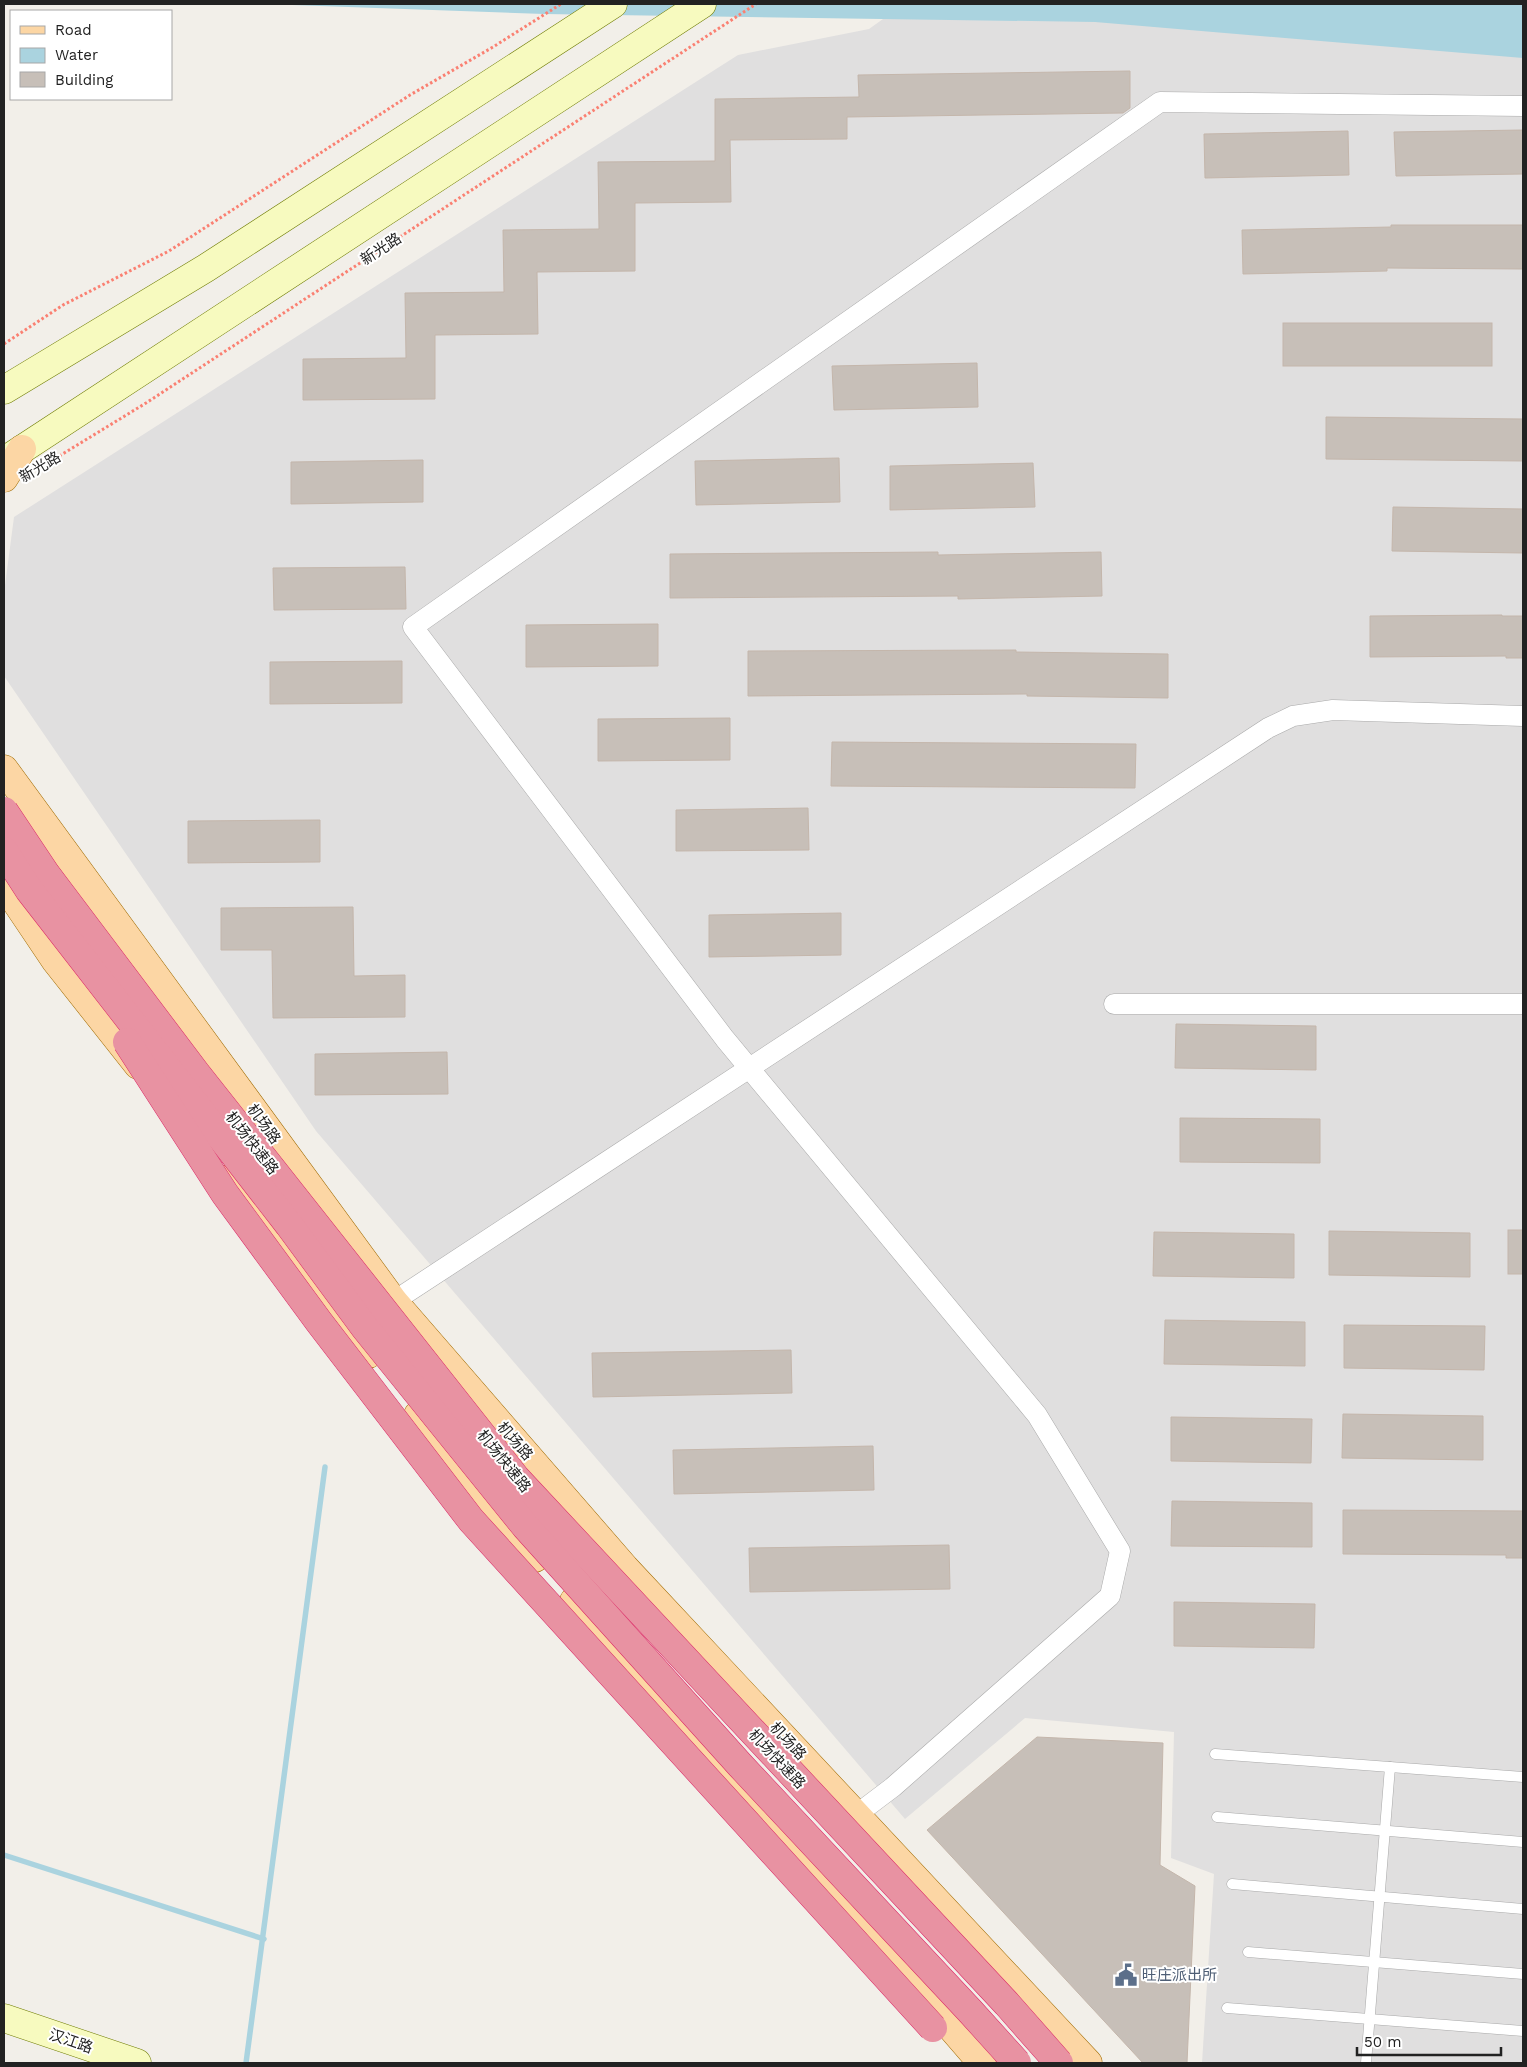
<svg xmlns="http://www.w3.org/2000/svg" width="1527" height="2067" font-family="'Work Sans','Noto Sans SC',sans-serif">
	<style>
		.residential { fill: #e0dfdf }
		.water { fill: #aad3df }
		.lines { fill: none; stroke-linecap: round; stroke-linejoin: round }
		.stream { stroke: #aad3df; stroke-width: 5.5 }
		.building { fill: #c7bfb8; stroke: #c4b6ab }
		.lane-casing { stroke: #a9a9a9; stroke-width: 11 }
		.street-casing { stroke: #a9a9a9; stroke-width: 21 }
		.secondary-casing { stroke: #707d05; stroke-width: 29 }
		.primary-casing { stroke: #a06b00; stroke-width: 29 }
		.path { stroke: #fa8072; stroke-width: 3; stroke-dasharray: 2.5 2.5; stroke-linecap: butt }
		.lane { stroke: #fff; stroke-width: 10 }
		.street { stroke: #fff; stroke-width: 20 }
		.secondary { stroke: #f7fabf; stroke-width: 28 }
		.primary { stroke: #fcd6a4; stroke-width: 28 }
		.highway-bridge-casing { stroke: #dc2a67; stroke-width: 29; stroke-linecap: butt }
		.highway-bridge { stroke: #e892a2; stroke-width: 28 }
		.labels { text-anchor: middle; stroke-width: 4; stroke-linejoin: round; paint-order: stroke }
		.street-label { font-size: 15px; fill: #222; stroke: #fff }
		.service-label { font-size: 15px; fill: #4e5e75; stroke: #fff; text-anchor: start }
	</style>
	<rect width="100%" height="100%" fill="#f2efe9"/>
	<path class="residential" d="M904 4H1523V2063H1202L1214 1874 1171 1858 1174 1732 1025 1718 905 1819 316 1131 4 676V593L14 517 738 55 869 29Z"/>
	<path class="water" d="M264 4H1523V58L1095 22 544 14Z"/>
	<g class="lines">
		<g class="stream">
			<path d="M4 1855 264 1939"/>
			<path d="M246 2063 325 1467"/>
		</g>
	</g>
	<g class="building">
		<path d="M1130 71V108L1123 113 847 117V139L730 140 731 202 635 203V271L537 272 538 334 435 335V399L303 400V359L406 358 405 293 504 292 503 230 599 229 598 162 715 161V99L859 97 858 75Z"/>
		<path d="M1523 130V174L1396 176 1394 132Z"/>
		<path d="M1348 131 1349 175 1205 178 1204 134Z"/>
		<path d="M1391 225H1523V269L1387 268V271L1243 274 1242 230 1391 227Z"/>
		<rect x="1283" y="323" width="209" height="43"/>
		<path d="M977 363 978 407 834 410 832 366Z"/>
		<path d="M1326 417 1523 419V461L1326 459Z"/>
		<path d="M839 458 840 502 696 505 695 461Z"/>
		<path d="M423 460V502L291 504V462Z"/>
		<path d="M1033 463 1035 507 890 510V466Z"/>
		<path d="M1393 507 1523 509V553L1392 551Z"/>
		<path d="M938 552V555L1101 552 1102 596 958 599V596L670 598V554Z"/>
		<path d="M405 567 406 609 274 610 273 568Z"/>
		<path d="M1502 615V616H1523V658H1506V656L1370 657V616Z"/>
		<path d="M658 624V666L526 667V625Z"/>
		<path d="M1016 650V652L1168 654V698L1027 696V694L748 696V651Z"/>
		<path d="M402 661V703L270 704V662Z"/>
		<path d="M730 718V760L598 761V719Z"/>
		<path d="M832 742 1136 744 1135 788 831 786Z"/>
		<path d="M808 808 809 850 676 851V810Z"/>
		<path d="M320 820V862L188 863V821Z"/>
		<path d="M353 907 354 976 405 975V1017L273 1018 272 950H221V908Z"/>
		<path d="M841 913V955L709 957V915Z"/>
		<path d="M1176 1024 1316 1026V1070L1175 1068Z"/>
		<path d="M447 1052 448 1094 315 1095V1054Z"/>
		<path d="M1180 1118 1320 1119V1163L1180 1162Z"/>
		<rect x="1508" y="1230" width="15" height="44"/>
		<path d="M1329 1231 1470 1233V1277L1329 1275Z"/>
		<path d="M1154 1232 1294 1234V1278L1153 1276Z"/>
		<path d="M1165 1320 1305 1322V1366L1164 1364Z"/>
		<path d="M1344 1325 1485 1326 1484 1370 1344 1368Z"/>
		<path d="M791 1350 792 1393 593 1397 592 1353Z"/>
		<path d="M1343 1414 1483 1416V1460L1342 1458Z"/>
		<path d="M1171 1417 1312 1419 1311 1463 1171 1461Z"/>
		<path d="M873 1446 874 1490 674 1494 673 1450Z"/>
		<path d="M1172 1501 1312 1503V1547L1171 1546Z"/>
		<path d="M1343 1510 1523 1511V1558H1506V1555L1343 1554Z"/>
		<path d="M949 1545 950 1589 750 1592 749 1548Z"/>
		<path d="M1174 1602 1315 1604 1314 1648 1174 1646Z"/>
		<path d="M1037 1737 1163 1743 1160 1865 1195 1886 1187 2063H1143L927 1830Z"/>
	</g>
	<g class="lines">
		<defs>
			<g id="lane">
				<path d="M1215 1754 1523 1777"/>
				<path d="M1217 1817 1523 1842"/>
				<path d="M1232 1884 1523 1909"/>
				<path d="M1248 1952 1523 1974"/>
				<path d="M1227 2008 1523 2031"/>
				<path d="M1366 2063 1390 1767"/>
			</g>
			<g id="street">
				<path d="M1114 1004H1523"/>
				<path d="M382 1309 1268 728 1293 716 1333 710 1523 716"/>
				<path d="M856 1815 893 1787 1110 1596 1120 1551 1037 1415 725 1039 413 627 1160 102 1523 106"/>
			</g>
			<g id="secondary">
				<path d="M4 390 206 268 613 4"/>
				<path d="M4 461 702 4"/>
				<path d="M4 2018 137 2063"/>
			</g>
			<g id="primary">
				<path d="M4 478 22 449"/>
				<path d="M4 769 394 1302 625 1568 1088 2063"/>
				<path d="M4 884 55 960 138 1065"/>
				<path d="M229 1179 369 1354"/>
				<path d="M418 1415 506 1525 535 1558"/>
				<path d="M574 1601 823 1879 982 2063"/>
			</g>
		</defs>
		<use href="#lane" class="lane-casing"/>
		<use href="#street" class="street-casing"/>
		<use href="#secondary" class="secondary-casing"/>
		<use href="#primary" class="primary-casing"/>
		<g class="path">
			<path d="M4 344 63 305 169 251 410 95 493 47 561 4"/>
			<path d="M38 469 146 403 756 4"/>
		</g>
		<use href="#lane" class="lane"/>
		<use href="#street" class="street"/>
		<use href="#secondary" class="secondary"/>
		<use href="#primary" class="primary"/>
		<defs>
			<g id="highway-bridge">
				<path d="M4 811 46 874 196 1073 516 1478 1007 2004 1059 2063"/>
				<path d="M4 851 29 890 289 1225 365 1328 525 1526 740 1765 970 2011 1017 2063"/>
				<path d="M127 1042 225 1194 319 1322 471 1520 933 2028"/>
			</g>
		</defs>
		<use href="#highway-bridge" class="highway-bridge-casing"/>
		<use href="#highway-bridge" class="highway-bridge"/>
	</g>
	<defs>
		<symbol id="civic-bare" viewBox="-9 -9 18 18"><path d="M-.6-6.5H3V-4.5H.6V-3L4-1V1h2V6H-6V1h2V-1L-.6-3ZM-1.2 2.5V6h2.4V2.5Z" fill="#5c6f8a" stroke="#fff" stroke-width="2.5" paint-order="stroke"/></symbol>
	</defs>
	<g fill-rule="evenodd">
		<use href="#civic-bare" x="1110" y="1959" width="32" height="32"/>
	</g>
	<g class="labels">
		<g class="street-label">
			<text transform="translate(381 249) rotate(-33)" y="5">新光路</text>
			<text transform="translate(40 467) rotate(-31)" y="5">新光路</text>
			<text transform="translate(264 1124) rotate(54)" y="5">机场路</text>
			<text transform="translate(252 1143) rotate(52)" y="5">机场快速路</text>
			<text transform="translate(515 1441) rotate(49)" y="5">机场路</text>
			<text transform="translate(504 1461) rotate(51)" y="5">机场快速路</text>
			<text transform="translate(788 1741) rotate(47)" y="5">机场路</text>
			<text transform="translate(777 1759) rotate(47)" y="5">机场快速路</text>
			<text transform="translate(71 2041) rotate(19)" y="5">汉江路</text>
		</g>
		<g class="service-label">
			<text x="1142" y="1980">旺庄派出所</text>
		</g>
	</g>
	<rect width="1527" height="2067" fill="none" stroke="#222222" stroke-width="10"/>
	<rect x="10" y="10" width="162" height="90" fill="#ffffff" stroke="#a7a7a7"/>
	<rect x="20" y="26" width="25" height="8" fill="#fcd6a4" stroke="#a7a7a7"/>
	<text x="55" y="35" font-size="15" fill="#222222">Road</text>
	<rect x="20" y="48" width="25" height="15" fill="#aad3df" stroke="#a7a7a7"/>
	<text x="55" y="60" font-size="15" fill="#222222">Water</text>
	<rect x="20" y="72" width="25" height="15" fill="#c7bfb8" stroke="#a7a7a7"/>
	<text x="55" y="85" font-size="15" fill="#222222">Building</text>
	<path d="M1357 2047v8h144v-8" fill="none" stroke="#222222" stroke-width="2.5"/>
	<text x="1364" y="2047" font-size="15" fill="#222222" stroke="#ffffff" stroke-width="4" paint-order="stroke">50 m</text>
</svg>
